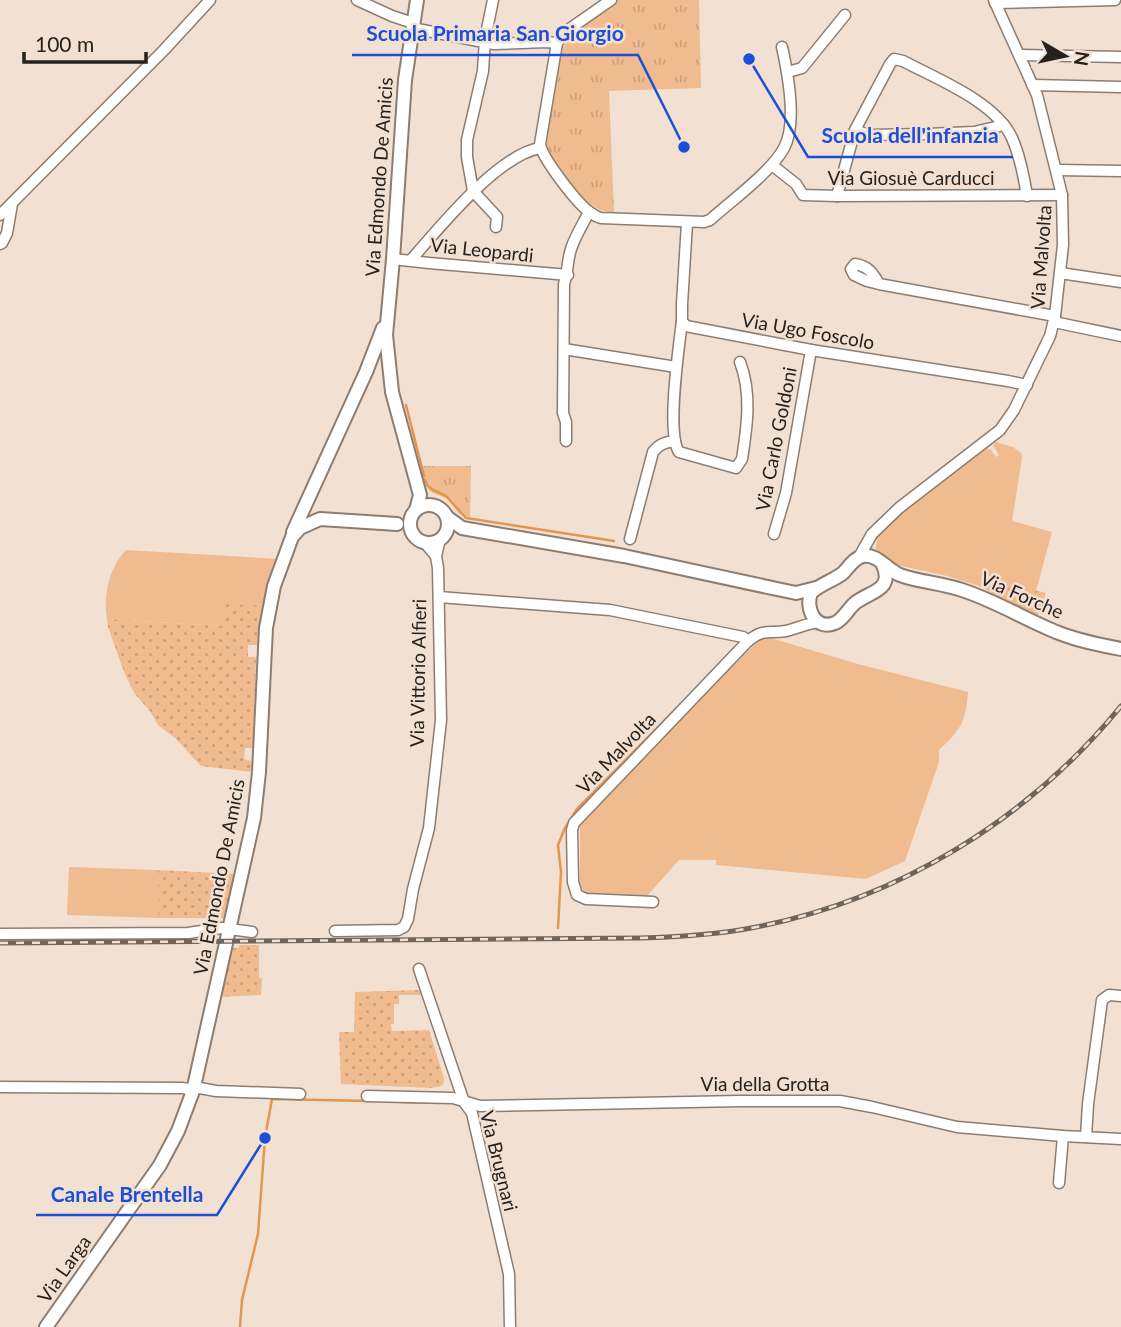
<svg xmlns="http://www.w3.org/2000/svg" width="1121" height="1327" font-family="Lato,sans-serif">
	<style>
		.grass { fill: #f0bb8f }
		.forest { fill: url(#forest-crowns) }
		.park { fill: url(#park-tufts) }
		.garden { fill: url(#garden-dots) }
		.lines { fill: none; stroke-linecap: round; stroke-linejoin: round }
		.stream { stroke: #e39650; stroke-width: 2.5 }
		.minor-casing { stroke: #8d7d71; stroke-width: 13 }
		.tertiary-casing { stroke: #8d7d71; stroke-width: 16 }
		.minor { stroke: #fff; stroke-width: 10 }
		.tertiary { stroke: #fff; stroke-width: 12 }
		.rail-casing { stroke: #6f655c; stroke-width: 5 }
		.rail { stroke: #f2e1d3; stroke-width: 2.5; stroke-dasharray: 8; stroke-linecap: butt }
		.labels { text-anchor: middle; stroke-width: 5; stroke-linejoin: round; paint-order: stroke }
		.street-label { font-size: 19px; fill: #27211c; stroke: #f2e1d3 }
		.leader { fill: none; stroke: #1d4ed8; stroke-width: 2.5 }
		.callout-dot { fill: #1d4ed8; stroke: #f2e1d3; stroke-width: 2.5 }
		.callout-label { font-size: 21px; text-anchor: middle; font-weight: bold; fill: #1d4ed8; stroke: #f2e1d3; stroke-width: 5; stroke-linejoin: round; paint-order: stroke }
	</style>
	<defs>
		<pattern id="forest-crowns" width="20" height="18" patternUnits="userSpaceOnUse" patternTransform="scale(1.75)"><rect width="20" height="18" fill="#f0bb8f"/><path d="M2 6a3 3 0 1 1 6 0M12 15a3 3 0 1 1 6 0" fill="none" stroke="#cea07b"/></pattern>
		<pattern id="park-tufts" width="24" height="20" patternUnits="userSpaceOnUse" patternTransform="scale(1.75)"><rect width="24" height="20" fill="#f0bb8f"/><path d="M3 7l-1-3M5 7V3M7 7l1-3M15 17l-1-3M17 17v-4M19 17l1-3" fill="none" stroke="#cea07b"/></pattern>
		<pattern id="garden-dots" width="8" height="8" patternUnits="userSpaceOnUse" patternTransform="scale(1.75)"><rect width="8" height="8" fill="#f0bb8f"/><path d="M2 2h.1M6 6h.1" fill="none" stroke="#cea07b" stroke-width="1.8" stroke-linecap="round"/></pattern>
	</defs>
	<rect width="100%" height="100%" fill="#f2e1d3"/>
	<g class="grass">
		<path d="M996 442 1013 447 1021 453 1022 458 1012 521 1052 532 1036 591 985 578 982 587 947 576 897 565 876 549 877 537 881 527 940 481 986 448 991 450 996 457 999 455 993 445Z"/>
		<path d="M126 550 280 559 266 606 222 626 107 619C103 596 109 567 126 550Z"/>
		<path d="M764 636 858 664 968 692C966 721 961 730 939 750V762L905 861 866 879 716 865V860H679L647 896C635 895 594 898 585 891 581 888 581 887 580 882V825L582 822 716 681Z"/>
		<path d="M69 867 158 870V918L67 915Z"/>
	</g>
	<path class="forest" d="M985 578 1046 593 1038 615 1001 600 982 587Z"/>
	<g class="park">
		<path d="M618 0H699L701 88 609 91 614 212C605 212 599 210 592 205 577 196 548 157 545 140 549 114 555 52 571 33Z"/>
		<path d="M421 466H471L470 517C455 516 457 508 448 500 443 495 433 495 428 489 423 483 422 473 421 466Z"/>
	</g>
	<g class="garden">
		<path d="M224 604 266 606 260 644 258 645H248V657H255L256 659 253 746 251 748H245L244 759 251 761V772L201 766 175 738 158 725 150 711 134 693 124 672 108 627 107 619 222 626Z"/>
		<path d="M158 870 237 874 227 918H158Z"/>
		<path d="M239 945H259V978H262L261 995 220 997 232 948H239Z"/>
		<path d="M420 990 421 995H399V1004H394V1024H391L392 1031 429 1030 444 1078C445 1087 439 1087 432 1088L341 1084 339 1032H354L355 992Z"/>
	</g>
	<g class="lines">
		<g class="stream">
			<path d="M406 405 424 476"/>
			<path d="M425 480 427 485 433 490 446 496 466 518 614 541"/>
			<path d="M471 536 479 537"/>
			<path d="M558 928 561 872 558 845 565 828 577 809 677 708"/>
			<path d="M400 1102 439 1103"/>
			<path d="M240 1327 242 1300 258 1234 265 1138 272 1099 369 1101"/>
		</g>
		<defs>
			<g id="minor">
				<path d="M357 0 392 16 413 23"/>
				<path d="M493 0 485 39 483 71 467 140V157L473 191 497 217 496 227"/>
				<path d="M611 0 565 32 557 43 540 144C542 158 578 205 591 213 595 216 597 217 601 218L704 222 710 220C731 201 771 172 784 148 797 124 788 74 782 47"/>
				<path d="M995 3 1115 0"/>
				<path d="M412 28 494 44 546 42 557 43"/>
				<path d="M1020 55 1121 57"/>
				<path d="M788 72 802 68 845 15"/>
				<path d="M1032 85 1121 87"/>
				<path d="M855 130 868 135 928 134 974 132 1004 125"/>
				<path d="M772 165 796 184 803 195 837 196 1062 195"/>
				<path d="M1057 170 1121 171"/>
				<path d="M837 196 855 130 890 64 894 59 903 61C937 79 996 102 1012 138 1020 156 1024 177 1027 196"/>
				<path d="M0 215 164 50 210 0"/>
				<path d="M687 223 682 304V321L686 326 811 350 1008 381 1027 385"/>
				<path d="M0 244 2 243 7 233 12 204"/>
				<path d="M393 259 429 263 568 275"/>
				<path d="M411 260C439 228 498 155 540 148"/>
				<path d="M1060 273 1121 282"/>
				<path d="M879 284 867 281 854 275 851 269 855 264C868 266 873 273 879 284L1055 316"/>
				<path d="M682 321C679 347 666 433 679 452L736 468 742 459C747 427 752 393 740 362"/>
				<path d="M1054 322 1121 336"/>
				<path d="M564 349 676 367"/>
				<path d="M566 441V422L563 413 564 284C568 272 567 261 571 249 575 236 583 224 589 212"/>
				<path d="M774 534 786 493 811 350"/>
				<path d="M630 539 653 452C659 444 666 442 675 441"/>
				<path d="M425 543 436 556"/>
				<path d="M859 557 872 534 899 508 1000 430 1014 410 1050 336 1055 316 1063 245 1062 195 1037 95 994 0"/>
				<path d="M439 597 610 610 743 637 748 641"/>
				<path d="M653 902 586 899 577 895 573 882 572 830 574 823 748 641C764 628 768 634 786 631 798 628 808 623 820 622"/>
				<path d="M335 931 398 930 404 927 408 919 413 889 429 828 441 720 438 568 436 556 440 539"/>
				<path d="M0 934 188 933 222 928 252 932"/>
				<path d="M419 969 464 1102 472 1113 509 1274 510 1327"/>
				<path d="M0 1087 183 1088 193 1090"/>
				<path d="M194 1087 216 1091 300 1094"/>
				<path d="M367 1096 453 1098 480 1106 741 1101H840L872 1107 957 1127 1063 1136 1121 1139"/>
				<path d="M1086 1137 1088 1104 1102 1000 1109 995 1121 996"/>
				<path d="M1059 1183 1063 1136"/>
			</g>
			<g id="tertiary">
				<circle cx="429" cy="524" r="19"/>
				<path d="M416 510 420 495 392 392 386 335 393 259 405 80 417 0"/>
				<path d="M447 517 462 528 624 556 777 589 796 593 816 588"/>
				<path d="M293 532 366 372 383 328"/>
				<path d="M883 565C894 591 870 591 855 603 848 609 843 620 835 623 815 631 805 608 811 593 820 584 833 581 843 573 849 567 854 558 863 556 877 553 887 570 900 575 919 582 941 583 962 590 996 601 1026 620 1059 633 1079 641 1100 645 1121 649"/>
				<path d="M46 1327 160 1165 178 1131 193 1091 254 818 259 772 266 628 274 586 292 537 300 528 320 519 397 524"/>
			</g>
		</defs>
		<use href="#minor" class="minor-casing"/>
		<use href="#tertiary" class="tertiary-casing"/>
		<use href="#minor" class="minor"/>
		<use href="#tertiary" class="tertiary"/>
		<defs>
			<path id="rail" d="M0 943 640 938C677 937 714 935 751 928 896 901 1028 820 1121 706"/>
		</defs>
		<use href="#rail" class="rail-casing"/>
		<use href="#rail" class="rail"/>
	</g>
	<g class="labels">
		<g class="street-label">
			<text transform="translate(379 177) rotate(-86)" y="7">Via Edmondo De Amicis</text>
			<text x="911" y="185">Via Giosuè Carducci</text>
			<text transform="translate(482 250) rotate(6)" y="7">Via Leopardi</text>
			<text transform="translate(1041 257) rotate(-86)" y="7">Via Malvolta</text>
			<text transform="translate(808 331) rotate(10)" y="7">Via Ugo Foscolo</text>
			<text transform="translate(776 439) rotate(-79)" y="7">Via Carlo Goldoni</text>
			<text transform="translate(1022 595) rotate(24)" y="7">Via Forche</text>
			<text transform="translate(418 673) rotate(-89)" y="7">Via Vittorio Alfieri</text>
			<text transform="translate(616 753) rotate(-46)" y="7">Via Malvolta</text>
			<text transform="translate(219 877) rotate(-79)" y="7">Via Edmondo De Amicis</text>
			<text x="765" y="1091">Via della Grotta</text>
			<text transform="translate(499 1161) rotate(76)" y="7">Via Brugnari</text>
			<text transform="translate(64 1269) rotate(-55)" y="7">Via Larga</text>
		</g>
	</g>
	<path class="leader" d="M684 147L638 55H352M749 59L808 157H1013M265 1138L217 1215H36"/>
	<g class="callout-dot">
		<circle cx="684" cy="147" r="7"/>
		<circle cx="749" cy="59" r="7"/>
		<circle cx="265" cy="1138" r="7"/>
	</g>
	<g class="callout-label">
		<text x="495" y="41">Scuola Primaria San Giorgio</text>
		<text x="910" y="143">Scuola dell'infanzia</text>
		<text x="127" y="1202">Canale Brentella</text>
	</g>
	<g transform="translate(1065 56) rotate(99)" stroke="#f2e1d3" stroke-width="5" paint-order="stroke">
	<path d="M0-5L12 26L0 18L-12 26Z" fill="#27211c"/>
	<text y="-10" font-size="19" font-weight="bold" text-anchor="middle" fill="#27211c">N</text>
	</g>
	<path d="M24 52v10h122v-10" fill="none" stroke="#27211c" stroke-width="3.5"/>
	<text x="35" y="52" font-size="21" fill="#27211c" stroke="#f2e1d3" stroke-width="5" paint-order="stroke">100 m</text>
</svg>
